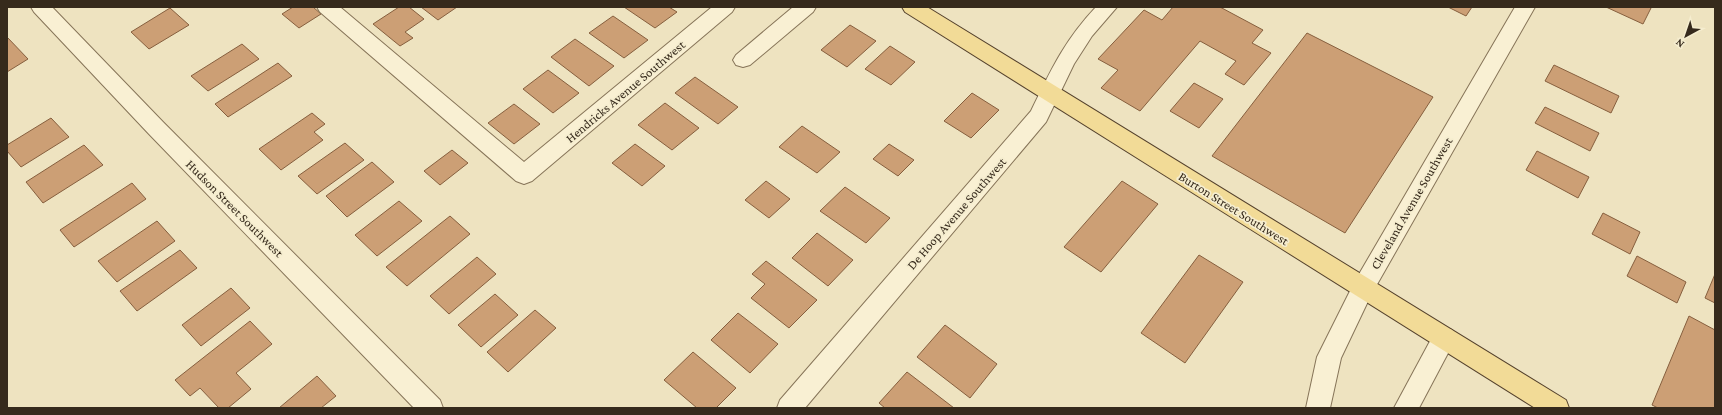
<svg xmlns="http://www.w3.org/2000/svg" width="1722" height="415" font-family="'Crimson Pro',serif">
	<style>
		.building { fill: #cc9f75; stroke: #865f3e }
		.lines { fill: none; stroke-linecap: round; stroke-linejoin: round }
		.minor-casing { stroke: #867458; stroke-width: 2 }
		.major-casing { stroke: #54412c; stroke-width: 2 }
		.minor { fill: #f9f0d3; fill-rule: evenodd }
		.major { fill: #f2db97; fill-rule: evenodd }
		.labels { text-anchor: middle; stroke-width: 3.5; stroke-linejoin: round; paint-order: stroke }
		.street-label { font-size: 13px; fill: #362a1c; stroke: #f5edcf }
	</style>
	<rect width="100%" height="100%" fill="#eee3c0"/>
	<g class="building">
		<path d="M293 7H313L321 14 299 28 282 14Z"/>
		<path d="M399 7H409L424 19 405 32 413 38 400 46 373 24Z"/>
		<path d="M421 7H457L438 20Z"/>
		<path d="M624 7H669L677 12 655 28Z"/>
		<path d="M1173 7H1220L1263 30 1252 43 1271 53 1244 85 1225 74 1236 61 1200 41 1140 111 1101 88 1118 70 1098 59 1144 10 1162 20Z"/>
		<path d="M1448 7H1472L1466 16Z"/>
		<path d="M1606 7H1649L1651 8 1643 24Z"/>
		<path d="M170 8 189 25 149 49 131 32Z"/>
		<path d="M613 16 648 40 624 58 589 33Z"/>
		<path d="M850 25 876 41 847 67 821 50Z"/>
		<path d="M1307 33 1433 97 1345 233 1212 156Z"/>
		<path d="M7 37 28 59 7 72Z"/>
		<path d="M575 39 614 66 589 86 551 57Z"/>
		<path d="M242 44 259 59 208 91 191 76Z"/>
		<path d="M890 46 915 62 891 85 865 69Z"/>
		<path d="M278 63 292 76 228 117 215 104Z"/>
		<path d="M1554 65 1619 96 1611 113 1545 81Z"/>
		<path d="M548 70 579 93 553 113 523 89Z"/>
		<path d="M695 77 738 107 718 124 675 93Z"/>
		<path d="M1194 83 1223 99 1199 128 1170 111Z"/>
		<path d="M972 93 999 110 971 138 944 121Z"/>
		<path d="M665 103 699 128 672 150 638 125Z"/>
		<path d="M514 104 540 124 514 144 488 123Z"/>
		<path d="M1545 107 1599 133 1590 151 1535 123Z"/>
		<path d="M312 113 325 124 314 132 323 140 281 170 259 149Z"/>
		<path d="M51 118 69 137 21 167 7 151V145Z"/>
		<path d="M802 126 840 152 817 173 779 147Z"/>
		<path d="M345 143 364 160 317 194 298 176Z"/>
		<path d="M635 144 665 166 642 186 612 163Z"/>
		<path d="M889 144 914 160 898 176 873 159Z"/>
		<path d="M84 145 103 165 43 203 26 182Z"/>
		<path d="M452 150 468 163 440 185 424 171Z"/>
		<path d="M1537 151 1589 177 1578 198 1526 170Z"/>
		<path d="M372 162 394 182 347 217 326 196Z"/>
		<path d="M766 181 790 199 769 218 745 200Z"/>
		<path d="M1122 181 1158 204 1101 272 1064 247Z"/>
		<path d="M132 183 146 199 74 247 60 230Z"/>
		<path d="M845 187 890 218 866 243 820 211Z"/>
		<path d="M399 201 422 221 377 256 355 235Z"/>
		<path d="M1603 213 1640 232 1630 254 1592 234Z"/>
		<path d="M450 216 470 234 407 286 386 267Z"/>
		<path d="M157 221 175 241 117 282 98 261Z"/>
		<path d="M817 233 853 260 828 286 792 258Z"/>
		<path d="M180 250 197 268 137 311 120 291Z"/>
		<path d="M1199 255 1243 282 1185 363 1141 333Z"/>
		<path d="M1637 256 1686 282 1677 303 1627 276Z"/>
		<path d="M477 257 496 274 449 314 430 296Z"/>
		<path d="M766 261 817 300 789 328 751 298 765 284 752 274Z"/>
		<path d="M1715 274V303L1705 298Z"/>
		<path d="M231 288 250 308 201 346 182 325Z"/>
		<path d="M495 294 518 315 481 347 458 325Z"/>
		<path d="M535 310 556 328 508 372 487 352Z"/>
		<path d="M738 313 778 344 750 373 711 340Z"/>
		<path d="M1689 316 1715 330V408H1658L1652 405Z"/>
		<path d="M250 321 272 344 236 373 251 389 228 408H219L200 388 190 396 175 380Z"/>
		<path d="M945 325 997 364 970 398 917 357Z"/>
		<path d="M693 352 736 388 716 408H697L664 380Z"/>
		<path d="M907 372 954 408H885L879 403Z"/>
		<path d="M317 376 336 396 321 408H279Z"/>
	</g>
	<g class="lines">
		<defs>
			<g id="minor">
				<path d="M31 7H52L163 122 440 400 443 408H414L149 134 34 12Z"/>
				<path d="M317 7H340L524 162 712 7H735L732 12 532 181 524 184 516 181 320 12Z"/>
				<path d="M793 7H816L813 12 750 65 743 67 736 65 733 60 736 55Z"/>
				<path d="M1096 7H1117L1092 36 1074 64 1046 122 805 408H777L780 400 1031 111C1051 70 1064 41 1096 7Z"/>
				<path d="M1515 7H1535L1371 295 1341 358 1330 408H1306L1317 357 1355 281Z"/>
				<path d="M1444 327 1452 330 1456 338 1419 408H1394L1436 330Z"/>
			</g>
			<path id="major" d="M902 7H927L1566 400 1569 408H1535L905 12Z"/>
		</defs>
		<use href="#minor" class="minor-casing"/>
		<use href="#major" class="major-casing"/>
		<use href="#minor" class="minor"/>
		<use href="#major" class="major"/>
	</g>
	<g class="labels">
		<g class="street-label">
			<text transform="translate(625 91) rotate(-40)" y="5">Hendricks Avenue Southwest</text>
			<text transform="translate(1411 203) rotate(-60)" y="5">Cleveland Avenue Southwest</text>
			<text transform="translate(235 208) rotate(45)" y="5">Hudson Street Southwest</text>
			<text transform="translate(1234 208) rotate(32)" y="5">Burton Street Southwest</text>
			<text transform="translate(956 213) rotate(-49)" y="5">De Hoop Avenue Southwest</text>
		</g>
	</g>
	<rect width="1722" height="415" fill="none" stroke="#362a1c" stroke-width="16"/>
	<g transform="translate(1686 36) rotate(220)" stroke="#f5edcf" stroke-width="3" paint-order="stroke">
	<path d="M0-3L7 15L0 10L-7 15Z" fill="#362a1c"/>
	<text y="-6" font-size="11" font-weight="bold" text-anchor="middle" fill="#362a1c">N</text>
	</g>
</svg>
